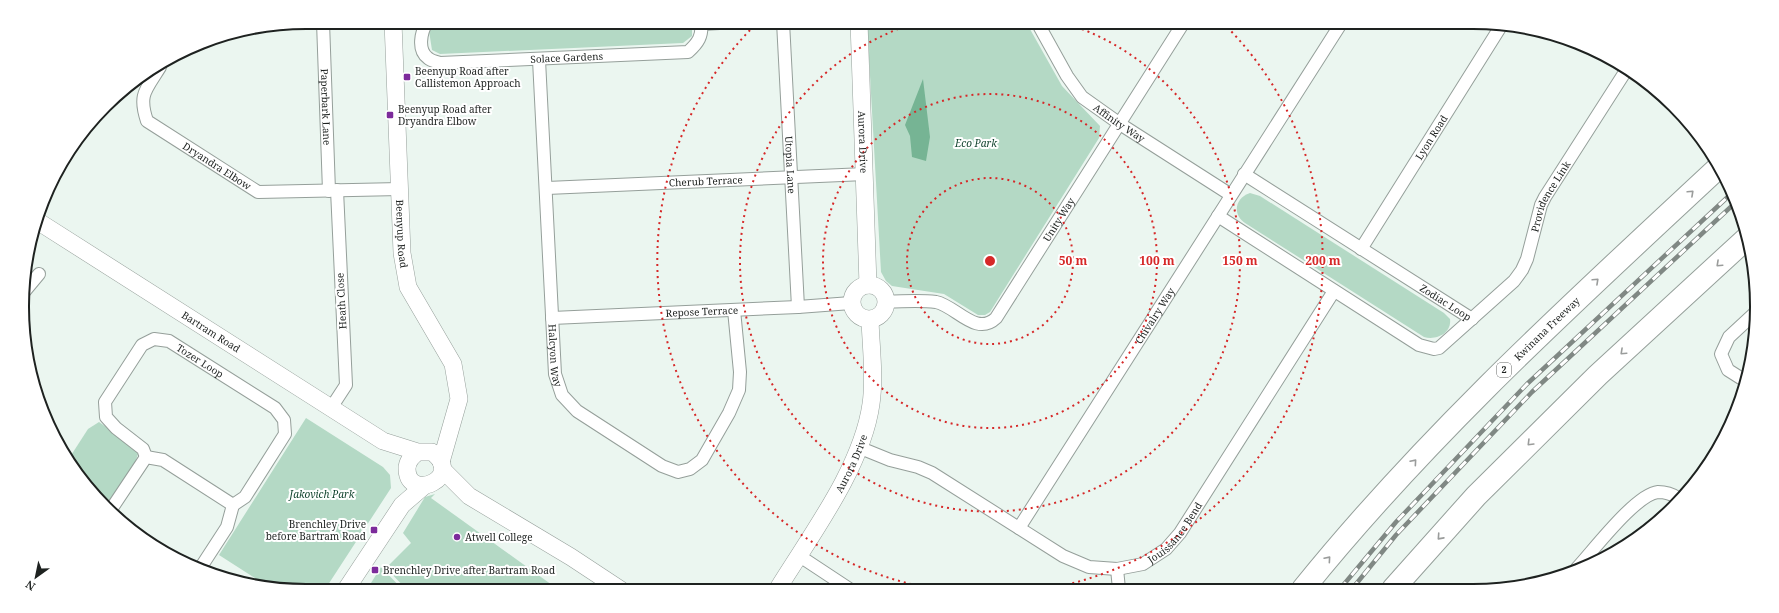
<svg xmlns="http://www.w3.org/2000/svg" width="1779" height="613" font-family="'Noto Serif',serif">
	<style>
		.green { fill: #b4d9c5 }
		.water { fill: #76b494 }
		.lines { fill: none; stroke-linecap: round; stroke-linejoin: round }
		.street-casing { stroke: #959f9a; stroke-width: 14 }
		.secondary-casing { stroke: #959f9a; stroke-width: 18 }
		.highway-casing { stroke: #959f9a; stroke-width: 24 }
		.street { stroke: #fff; stroke-width: 12 }
		.secondary { stroke: #fff; stroke-width: 17 }
		.highway { stroke: #fff; stroke-width: 22 }
		.rail-casing { stroke: #808884; stroke-width: 4.5 }
		.rail { stroke: #fff; stroke-width: 3; stroke-dasharray: 9; stroke-linecap: butt }
		.oneway { stroke: #9a9c9b }
		.ring { fill: none; stroke: #d62828; stroke-width: 2; stroke-dasharray: 2 4 }
		.poi-dot { fill: #7c2b9b; stroke: #fff; stroke-width: 1.5 }
		.labels { text-anchor: middle; stroke-width: 4; stroke-linejoin: round; paint-order: stroke }
		.shield { fill: #fff; stroke: #626463; stroke-width: 1 }
		.shield-label { font-size: 9px; font-weight: bold; fill: #1e2220 }
		.street-label { font-size: 10px; fill: #1e2220; stroke: #fff }
		.poi-label { font-size: 10px; fill: #1e2220; stroke: #fff; text-anchor: start }
		.park-label { font-size: 10px; font-style: italic; fill: #10432d; stroke: #fff }
		.rim { fill: none; stroke: #1e2220; stroke-width: 2 }
		.centre { fill: #d62828; stroke: #fff; stroke-width: 2 }
		.ring-label { font-size: 12px; text-anchor: middle; font-weight: bold; fill: #d62828; stroke: #fff; stroke-width: 4; stroke-linejoin: round; paint-order: stroke }
	</style>
	<rect width="100%" height="100%" fill="#ebf6f0"/>
	<g class="green">
		<path d="M474 22H692V36L683 43 440 54 432 50 429 31 437 24Z"/>
		<path d="M867 22H1026L1062 86 1100 126 1099 138 990 312 985 315H978L944 294 892 286 886 281 881 272Z"/>
		<path d="M1250 193 1260 196 1444 313 1450 319C1452 333 1436 341 1424 337L1245 223C1232 214 1235 198 1250 193Z"/>
		<path d="M306 418 383 467 390 475 391 488 324 591H306L257 585 258 580 219 555Z"/>
		<path d="M99 422 134 447 138 454 135 463 105 508 68 460 88 429Z"/>
		<path d="M435 494 431 498 559 590 408 591 386 568 411 543 403 533 425 497Z"/>
		<path d="M381 567 404 591H366Z"/>
	</g>
	<path class="water" d="M923 79 930 137 926 161 912 157 910 136 905 125Z"/>
	<g class="lines">
		<defs>
			<g id="street">
				<path id="s1" d="M323 22 329 191"/>
				<path id="s2" d="M427 22C421 32 417 50 428 58 431 61 437 62 440 63L688 52C698 43 703 36 701 22"/>
				<path id="s3" d="M783 22 798 307"/>
				<path id="s4" d="M1037 22 1067 76 1082 97 1120 124 1231 195"/>
				<path d="M294 23 370 22"/>
				<path d="M702 24 737 22"/>
				<path id="s5" d="M539 60 555 374 562 395 577 411 662 466 678 472 690 469 702 460 729 413 739 390 740 372 734 310"/>
				<path id="s6" d="M160 67C146 90 138 94 147 121L258 192 400 189"/>
				<path id="s7" d="M1244 174 1472 319"/>
				<path id="s8" d="M547 188 865 174"/>
				<path id="s9" d="M1218 216 1419 345 1434 349 1439 348 1514 281 1522 270 1527 259 1541 205 1545 197 1627 69"/>
				<path id="s10" d="M1361 249 1501 26"/>
				<path d="M24 292 39 274"/>
				<path id="s11" d="M886 302C902 301 920 300 936 302 956 306 976 337 996 318L1184 22"/>
				<path id="s12" d="M552 318 798 307 851 303"/>
				<path d="M1747 382 1728 370 1721 354 1729 337 1756 312"/>
				<path d="M331 408 346 385 337 190"/>
				<path id="s13" d="M858 447 890 460 918 467 932 473 1063 556 1089 567 1117 569 1143 564 1166 549 1180 533 1334 291"/>
				<path id="s14" d="M146 457 143 449 116 428 106 417 105 402 142 345 154 339 169 341 275 408 284 420 285 434 245 497 233 505"/>
				<path d="M110 511 146 457 163 460 233 505 227 527 201 567"/>
				<path id="s15" d="M1019 528 1342 22"/>
				<path d="M798 555 851 590"/>
				<path d="M1577 568C1593 551 1636 494 1658 492 1665 492 1672 494 1678 498"/>
				<path d="M1117 569 1119 589"/>
			</g>
			<g id="secondary">
				<path id="s16" d="M393 22 402 253 408 287 453 364 459 399 441 462"/>
				<path id="s17" d="M859 22 868 285"/>
				<path id="s18" d="M39 222 383 441 418 452H432C466 477 408 503 407 469 407 461 412 456 418 452"/>
				<circle cx="869" cy="302" r="17"/>
				<path d="M442 469 469 496 571 557 621 590"/>
				<path id="s19" d="M777 590C810 536 862 468 871 404 875 377 871 348 870 320"/>
				<path d="M345 591 402 505 424 486"/>
			</g>
			<g id="highway">
				<path id="s20" d="M1303 589C1428 434 1575 301 1720 166"/>
				<path d="M1393 589 1476 496 1598 375 1747 238"/>
			</g>
		</defs>
		<use href="#street" class="street-casing"/>
		<use href="#secondary" class="secondary-casing"/>
		<use href="#highway" class="highway-casing"/>
		<use href="#street" class="street"/>
		<use href="#secondary" class="secondary"/>
		<use href="#highway" class="highway"/>
		<defs>
			<g id="rail">
				<path d="M1340 589 1396 522 1527 384 1732 193"/>
				<path d="M1352 589 1396 535 1532 392 1736 202"/>
			</g>
		</defs>
		<use href="#rail" class="rail-casing"/>
		<use href="#rail" class="rail"/>
	</g>
	<defs><path id="oneway-chevron" d="M-2-3.5L2.5 0L-2 3.5" fill="none" stroke-width="1.6" stroke-linecap="round" stroke-linejoin="round"/></defs>
	<g class="oneway">
		<use href="#oneway-chevron" transform="translate(1691 193) rotate(-43)"/>
		<use href="#oneway-chevron" transform="translate(1719 264) rotate(137)"/>
		<use href="#oneway-chevron" transform="translate(1596 281) rotate(-43)"/>
		<use href="#oneway-chevron" transform="translate(1623 352) rotate(137)"/>
		<use href="#oneway-chevron" transform="translate(1530 443) rotate(135)"/>
		<use href="#oneway-chevron" transform="translate(1414 462) rotate(-49)"/>
		<use href="#oneway-chevron" transform="translate(1440 537) rotate(132)"/>
		<use href="#oneway-chevron" transform="translate(1328 559) rotate(-49)"/>
	</g>
	<g class="ring">
		<circle cx="990" cy="261" r="83"/>
		<circle cx="990" cy="261" r="167"/>
		<path d="M1065 23A250 250 0 1 1 915 23"/>
		<path d="M935 589A333 333 0 0 1 757 23M1223 23A333 333 0 0 1 1045 589"/>
	</g>
	<g class="poi-dot">
		<rect x="403" y="73" width="8" height="8" rx="2"/>
		<rect x="386" y="111" width="8" height="8" rx="2"/>
		<rect x="370" y="526" width="8" height="8" rx="2"/>
		<circle cx="457" cy="537" r="4"/>
		<rect x="371" y="566" width="8" height="8" rx="2"/>
	</g>
	<g class="labels">
		<rect class="shield" x="1497" y="363" width="14" height="14" rx="3"/>
		<g class="shield-label">
			<text x="1504" y="373">2</text>
		</g>
		<g class="street-label">
			<text dy="4" stroke="none"><textPath href="#s2" startOffset="179">Solace Gardens</textPath></text>
			<text dy="4" stroke="none"><textPath href="#s1" startOffset="85">Paperbark Lane</textPath></text>
			<text dy="4" stroke="none"><textPath href="#s4" startOffset="133">Affinity Way</textPath></text>
			<text dy="4" stroke="none"><textPath href="#s10" startOffset="132">Lyon Road</textPath></text>
			<text dy="4" stroke="none"><textPath href="#s17" startOffset="120">Aurora Drive</textPath></text>
			<text dy="4" stroke="none"><textPath href="#s3" startOffset="143">Utopia Lane</textPath></text>
			<text dy="4" stroke="none"><textPath href="#s6" startOffset="142">Dryandra Elbow</textPath></text>
			<text dy="4" stroke="none"><textPath href="#s8" startOffset="159">Cherub Terrace</textPath></text>
			<text dy="4" stroke="none"><textPath href="#s9" startOffset="453">Providence Link</textPath></text>
			<text dy="4" stroke="none"><textPath href="#s11" startOffset="234">Unity Way</textPath></text>
			<text dy="4" stroke="none"><textPath href="#s16" startOffset="212">Beenyup Road</textPath></text>
			<text transform="translate(341 301) rotate(-93)" y="4">Heath Close</text>
			<text dy="4" stroke="none"><textPath href="#s7" startOffset="239">Zodiac Loop</textPath></text>
			<text dy="4" stroke="none"><textPath href="#s12" startOffset="150">Repose Terrace</textPath></text>
			<text dy="4" stroke="none"><textPath href="#s15" startOffset="252">Chivalry Way</textPath></text>
			<text dy="4" stroke="none"><textPath href="#s20" startOffset="357">Kwinana Freeway</textPath></text>
			<text dy="4" stroke="none"><textPath href="#s18" startOffset="204">Bartram Road</textPath></text>
			<text dy="4" stroke="none"><textPath href="#s5" startOffset="296">Halcyon Way</textPath></text>
			<text dy="4" stroke="none"><textPath href="#s14" startOffset="206">Tozer Loop</textPath></text>
			<text dy="4" stroke="none"><textPath href="#s19" startOffset="147">Aurora Drive</textPath></text>
			<text dy="4" stroke="none"><textPath href="#s13" startOffset="362">Jouissance Bend</textPath></text>
		</g>
		<g class="poi-label">
			<text x="415" y="75">Beenyup Road after<tspan x="415" dy="12">Callistemon Approach</tspan></text>
			<text x="398" y="113">Beenyup Road after<tspan x="398" dy="12">Dryandra Elbow</tspan></text>
			<text x="366" y="528" text-anchor="end">Brenchley Drive<tspan x="366" dy="12">before Bartram Road</tspan></text>
			<text x="465" y="541">Atwell College</text>
			<text x="383" y="574">Brenchley Drive after Bartram Road</text>
		</g>
		<g class="park-label">
			<text x="976" y="147">Eco Park</text>
			<text x="322" y="498">Jakovich Park</text>
		</g>
	</g>
	<path d="M0 0H1779V613H0ZM306 29H1473A277 277 0 0 1 1750 306V307A277 277 0 0 1 1473 584H306A277 277 0 0 1 29 307V306A277 277 0 0 1 306 29Z" fill="#fff" fill-rule="evenodd"/>
	<path class="rim" d="M306 29H1473A277 277 0 0 1 1750 306V307A277 277 0 0 1 1473 584H306A277 277 0 0 1 29 307V306A277 277 0 0 1 306 29Z"/>
	<circle cx="990" cy="261" r="6" class="centre"/>
	<g class="ring-label">
		<text x="1073" y="265">50 m</text>
		<text x="1157" y="265">100 m</text>
		<text x="1240" y="265">150 m</text>
		<text x="1323" y="265">200 m</text>
	</g>
	<g transform="translate(36 577) rotate(213)" stroke="#ffffff" stroke-width="3" paint-order="stroke">
	<path d="M0-3L7 15L0 10L-7 15Z" fill="#1e2220"/>
	<text y="-6" font-size="11" font-weight="bold" text-anchor="middle" fill="#1e2220">N</text>
	</g>
</svg>
